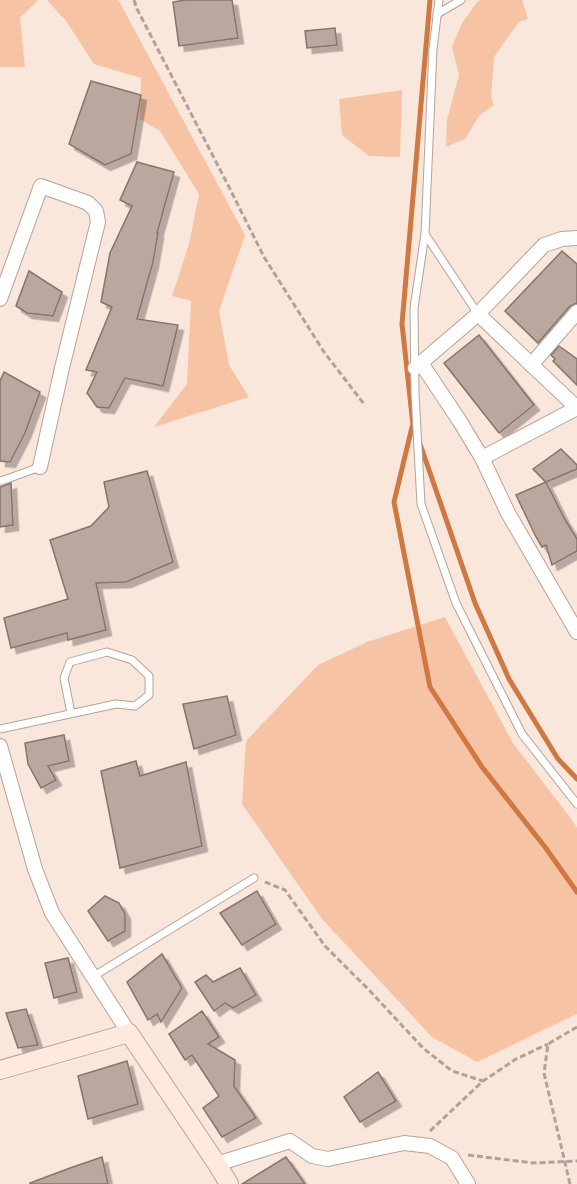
<svg xmlns="http://www.w3.org/2000/svg" width="577" height="1184" font-family="Roboto,sans-serif">
	<style>
		.green { fill: #f7c3a5 }
		.lines { fill: none; stroke-linecap: round; stroke-linejoin: round }
		.stream { stroke: #cf7841; stroke-width: 5 }
		.building { fill: #baa89e; stroke: #85746b; stroke-width: 1.5; filter: url(#shadow) }
		.lane-casing { stroke: #b5a399; stroke-width: 9 }
		.street-casing { stroke: #b5a399; stroke-width: 16 }
		.secondary-casing { stroke: #b5a399; stroke-width: 20 }
		.path { stroke: #b1a299; stroke-width: 3; stroke-dasharray: 6 3; stroke-linecap: butt }
		.lane { stroke: #fff; stroke-width: 7 }
		.street { stroke: #fff; stroke-width: 14 }
		.secondary { stroke: #fee9de; stroke-width: 18 }
	</style>
	<defs>
		<filter id="shadow"><feDropShadow dx="5.5" dy="5.5" stdDeviation="0" flood-color="#0004"/></filter>
	</defs>
	<rect width="100%" height="100%" fill="#fae7dc"/>
	<g class="green">
		<path d="M0 0H38L20 18 25 67H0Z"/>
		<path d="M47 0H117L119 1 245 235 219 311 229 365 249 397 154 427 187 384 191 301 172 296 189 244 199 194 160 131 140 119 141 78 94 64 66 21Z"/>
		<path d="M483 0H522L528 19 519 22 494 57 491 96 494 105 479 116 465 139 446 147 447 120 459 75 452 47 462 23 478 1Z"/>
		<path d="M402 90 400 157 369 156 342 135 339 99Z"/>
		<path d="M445 617 513 743 572 820 577 828V1014L477 1062 432 1037 322 919 242 804 246 741 318 665 367 642Z"/>
	</g>
	<g class="lines">
		<g class="stream">
			<path d="M412 427 394 502 430 687 482 767 545 847 577 892"/>
			<path d="M416 432 413 425 402 324 430 0"/>
			<path d="M419 441 475 603 509 679 558 759 577 779"/>
		</g>
	</g>
	<g class="building">
		<path d="M185 0H232L238 38 179 46 173 2Z"/>
		<path d="M335 28 337 45 307 48 305 31Z"/>
		<path d="M91 81 141 95 131 154 105 165 69 144Z"/>
		<path d="M137 162 174 172 157 233H158L153 262 137 319 178 325 163 386 125 378 109 408 97 407 87 393 97 372 86 370 112 307 101 302 110 253 132 206 120 200Z"/>
		<path d="M562 251 577 264V303L570 306 538 343 505 311Z"/>
		<path d="M29 271 62 292 53 316 27 313 16 306Z"/>
		<path d="M479 335 534 405 499 433 444 363Z"/>
		<path d="M559 346 577 359V385L553 361 555 359 551 355Z"/>
		<path d="M4 372 40 392 25 433 10 462 0 461V381Z"/>
		<path d="M561 449 577 465V469L546 482 533 469Z"/>
		<path d="M147 471 173 562 126 582 96 583 106 630 68 640 67 633 11 648 4 618 68 599 50 540 91 526 109 507 104 482Z"/>
		<path d="M546 482 564 518 577 539V551L552 565 546 545 542 547 535 535 516 495Z"/>
		<path d="M11 483 13 525 0 527V487Z"/>
		<path d="M227 696 236 735 194 749 183 704Z"/>
		<path d="M64 735 69 761 48 766 56 780 41 788 28 764 25 743Z"/>
		<path d="M136 761 140 776 186 762 202 846 120 868 101 771Z"/>
		<path d="M257 891 276 924 242 945 220 913Z"/>
		<path d="M105 896 119 903 125 914V931L108 941 88 911Z"/>
		<path d="M162 954 182 988 161 1022 157 1014 148 1020 127 982Z"/>
		<path d="M68 958 77 992 54 998 45 963Z"/>
		<path d="M240 968 256 995 233 1008 225 1003 214 1011 195 982 206 975 213 982Z"/>
		<path d="M26 1009 38 1045 18 1048 6 1013Z"/>
		<path d="M202 1011 219 1037 208 1044 235 1060 234 1086 256 1118 222 1137 203 1108 219 1096 192 1055 185 1060 169 1034Z"/>
		<path d="M127 1061 138 1104 88 1119 78 1076Z"/>
		<path d="M378 1072 396 1101 360 1122 344 1097Z"/>
		<path d="M102 1157 108 1184H30V1183L70 1168Z"/>
		<path d="M286 1157 305 1184H242Z"/>
	</g>
	<g class="lines">
		<defs>
			<g id="lane">
				<path d="M439 0 433 49 425 234 478 314"/>
				<path d="M437 14 461 0"/>
				<path d="M425 234 414 308 415 393 421 504 456 603 522 734 577 804"/>
				<path d="M0 481 4 480 40 467"/>
				<path d="M0 729 116 704 135 706 149 695V676L132 660 107 652 70 662 64 678 71 713"/>
				<path d="M94 976 254 878"/>
			</g>
			<g id="street">
				<path d="M0 299 41 186 88 203 96 211 98 222 62 368 40 467"/>
				<path d="M478 314 577 408"/>
				<path d="M421 363 459 420 482 458 508 513 577 632"/>
				<path d="M531 365 577 312"/>
				<path d="M415 368 478 314 544 245 562 239 577 238"/>
				<path d="M482 458 577 408"/>
				<path d="M0 746 35 869 52 913 129 1033"/>
				<path d="M217 1164 290 1141 312 1156 328 1159 404 1143 430 1146 452 1158 468 1184"/>
			</g>
			<path id="secondary" d="M0 1070 129 1033 217 1164 229 1184"/>
		</defs>
		<use href="#lane" class="lane-casing"/>
		<use href="#street" class="street-casing"/>
		<use href="#secondary" class="secondary-casing"/>
		<g class="path">
			<path d="M134 0 137 9 228 185 264 257 324 352 364 404"/>
			<path d="M265 882 285 890 325 946 370 991 423 1048 452 1071 483 1081"/>
			<path d="M430 1131 483 1081 516 1059 548 1044"/>
			<path d="M468 1155 533 1163 577 1161"/>
			<path d="M570 1184 544 1073 548 1044 577 1027"/>
		</g>
		<use href="#lane" class="lane"/>
		<use href="#street" class="street"/>
		<use href="#secondary" class="secondary"/>
	</g>
</svg>
